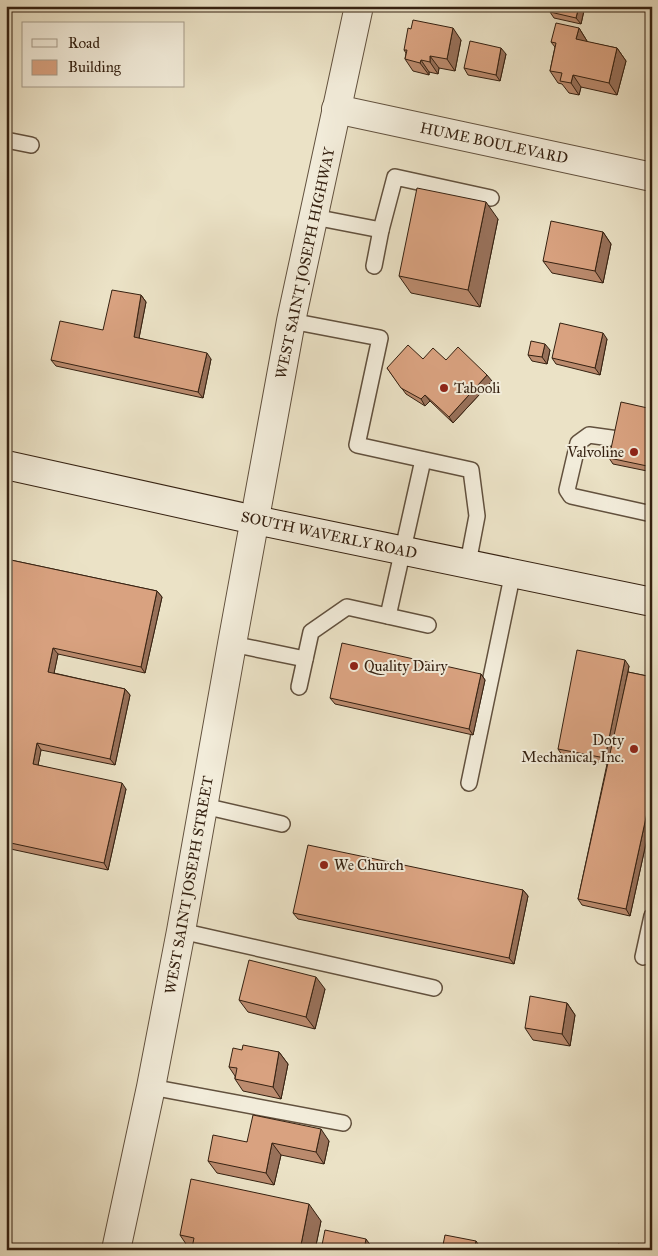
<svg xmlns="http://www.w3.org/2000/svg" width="658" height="1256" font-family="'IM FELL Great Primer',serif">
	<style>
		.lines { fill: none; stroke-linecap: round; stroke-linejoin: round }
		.service-casing { stroke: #62513e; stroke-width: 18 }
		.minor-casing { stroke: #62513e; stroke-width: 30 }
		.tertiary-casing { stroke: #62513e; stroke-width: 30 }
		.secondary-casing { stroke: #352111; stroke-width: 30 }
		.service { stroke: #f2ecda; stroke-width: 15 }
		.minor { stroke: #f2ecda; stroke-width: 28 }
		.tertiary { stroke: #f2ecda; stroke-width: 28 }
		.secondary { stroke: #f2ecda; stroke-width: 28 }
		.wall { fill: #bb8b6e; stroke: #352111 }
		.shaded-wall { fill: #98715a; stroke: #352111 }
		.building { fill: #d9a280; stroke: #352111 }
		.poi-dot { fill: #8f2418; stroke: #f2ecda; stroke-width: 2 }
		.labels { text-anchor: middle; stroke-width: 4; stroke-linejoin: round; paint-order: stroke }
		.street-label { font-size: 15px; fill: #352111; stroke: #f2ecda }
		.poi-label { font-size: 15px; fill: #352111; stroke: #f2ecda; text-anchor: start }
	</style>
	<rect width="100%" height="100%" fill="#ebe2c6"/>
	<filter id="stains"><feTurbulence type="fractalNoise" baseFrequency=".004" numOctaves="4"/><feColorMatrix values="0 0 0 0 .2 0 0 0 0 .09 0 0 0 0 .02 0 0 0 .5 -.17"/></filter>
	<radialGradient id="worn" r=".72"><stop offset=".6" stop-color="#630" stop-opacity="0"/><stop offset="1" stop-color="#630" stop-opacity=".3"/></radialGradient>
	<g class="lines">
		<defs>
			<g id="service">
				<path d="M6 140 31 145"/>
				<path d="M314 217 381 230 395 177 491 198"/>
				<path d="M374 266 381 230"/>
				<path d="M291 321 380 338 357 445 471 470 477 516 468 563"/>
				<path d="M618 439 589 435 578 443 567 490 571 496 652 514"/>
				<path d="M388 616 423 460"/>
				<path d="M232 644 305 659"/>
				<path d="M299 687 311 632 347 607 428 625"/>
				<path d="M469 783 513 572"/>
				<path d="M204 806 282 824"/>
				<path d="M181 931 434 988"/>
				<path d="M643 957 652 916"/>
				<path d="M151 1087 343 1123"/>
			</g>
			<path id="minor" d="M336 109 652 177"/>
			<path id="tertiary" d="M116 1250 151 1087 181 931 232 644 291 321 359 6"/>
			<path id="secondary" d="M6 465 255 520 652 602"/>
		</defs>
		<use href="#service" class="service-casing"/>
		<use href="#minor" class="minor-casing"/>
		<use href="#tertiary" class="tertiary-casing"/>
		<use href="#secondary" class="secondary-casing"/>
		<use href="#service" class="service"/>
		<use href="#minor" class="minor"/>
		<use href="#tertiary" class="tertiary"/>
		<use href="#secondary" class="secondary"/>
	</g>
	<g class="wall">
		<path d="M551 6H585L581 24 554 18 550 12Z"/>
		<path d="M579 28 587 41V42L617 48 626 61 617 95 581 87 579 95 569 93 562 84 558 83 550 71 555 47 551 42Z"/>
		<path d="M461 40 455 71 439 68 438 74 429 72V75L413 71 405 59 406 53 404 50Z"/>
		<path d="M506 54 500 81 468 75 464 68Z"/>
		<path d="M498 219 480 307 411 293 399 276Z"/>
		<path d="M603 232 611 244 603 283 552 273 543 261Z"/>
		<path d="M141 295 146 302 139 338 211 359 203 398 56 366 51 360 103 330Z"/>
		<path d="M607 339 600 375 556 364 552 358Z"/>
		<path d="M550 350 547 364 532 361 528 355Z"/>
		<path d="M423 359 446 360 492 381 453 423 430 401 425 406 406 394 387 368Z"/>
		<path d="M652 409V472L613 464 609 458Z"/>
		<path d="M6 559 157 591 162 597 145 673 58 654 54 673 125 689 130 695 115 765 41 750 38 765 126 789 108 870 6 848Z"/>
		<path d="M629 666 628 672 652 677V816L630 916 582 905 578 899 607 764 562 755 558 749Z"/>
		<path d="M481 674 485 680 473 735 335 704 330 698Z"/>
		<path d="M523 890 528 896 514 964 298 919 293 913Z"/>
		<path d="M325 989 315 1029 248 1012 239 1000Z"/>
		<path d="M567 1003 575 1015 570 1046 533 1040 525 1028Z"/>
		<path d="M242 1050 279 1052 288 1064 281 1099 243 1091 235 1079V1076L229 1067Z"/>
		<path d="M329 1141 324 1164 281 1155 274 1185 217 1173 208 1161 247 1142Z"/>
		<path d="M321 1221 315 1250H190L180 1235Z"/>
	</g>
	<g class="shaded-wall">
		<path d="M579 6H585L581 24 576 18Z"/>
		<path d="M453 28 461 40 455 71 447 59Z"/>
		<path d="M579 28 587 41 584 51 576 39Z"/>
		<path d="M501 48 506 54 500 81 496 75Z"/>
		<path d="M617 48 626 61 617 95 609 83Z"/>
		<path d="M430 56 439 68 438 74 430 62Z"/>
		<path d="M421 60 429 72V75L420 63Z"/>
		<path d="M573 75 581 87 579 95 571 83Z"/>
		<path d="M486 202 498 219 480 307 468 290Z"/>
		<path d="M603 232 611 244 603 283 595 271Z"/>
		<path d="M141 295 146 302 138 343 134 337Z"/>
		<path d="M603 333 607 339 600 375 595 368Z"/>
		<path d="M545 344 550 350 547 364 542 357Z"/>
		<path d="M207 353 211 359 203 398 198 392Z"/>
		<path d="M487 375 492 381 453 423 449 417Z"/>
		<path d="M425 395 430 401 425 406 421 399Z"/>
		<path d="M157 591 162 597 145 673 141 667Z"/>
		<path d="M53 648 58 654 53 678 48 672Z"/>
		<path d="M625 660 629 666 609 764 605 758Z"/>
		<path d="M481 674 485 680 473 735 469 729Z"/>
		<path d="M125 689 130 695 115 765 110 759Z"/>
		<path d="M37 743 41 750 37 770 33 764Z"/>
		<path d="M122 783 126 789 108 870 104 863Z"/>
		<path d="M652 790V816L630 916 626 909Z"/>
		<path d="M523 890 528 896 514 964 509 958Z"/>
		<path d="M316 977 325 989 315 1029 306 1017Z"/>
		<path d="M567 1003 575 1015 570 1046 562 1034Z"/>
		<path d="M279 1052 288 1064 281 1099 273 1087Z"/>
		<path d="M321 1129 329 1141 324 1164 316 1152Z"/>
		<path d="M272 1143 281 1155 274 1185 266 1173Z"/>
		<path d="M309 1204 321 1221 315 1250H300Z"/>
		<path d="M366 1239 374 1250H364Z"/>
		<path d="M476 1241 480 1247V1250H474Z"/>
	</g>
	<g class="building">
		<path d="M551 6H579L576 18 550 12Z"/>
		<path d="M413 20 453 28 447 59 430 56V62L421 60 420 63 405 59 407 50H404L408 28 411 29Z"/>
		<path d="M556 23 579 28 576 39 617 48 609 83 573 75 571 83 560 81 562 73 550 71 556 43 551 42Z"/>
		<path d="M470 41 501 48 496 75 464 68Z"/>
		<path d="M417 188 486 202 468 290 399 276Z"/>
		<path d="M551 221 603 232 595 271 543 261Z"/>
		<path d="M112 290 141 295 134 337 207 353 198 392 51 360 60 321 103 330Z"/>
		<path d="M560 323 603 333 595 368 552 358Z"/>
		<path d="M531 341 545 344 542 357 528 355Z"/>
		<path d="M408 345 423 359 433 348 446 360 458 347 487 375 449 417 425 395 421 399 401 388 387 368Z"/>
		<path d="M621 402 652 409V467L609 458Z"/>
		<path d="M6 559 157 591 141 667 53 648 48 672 125 689 110 759 37 743 33 764 122 783 104 863 6 842Z"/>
		<path d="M342 643 481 674 469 729 330 698Z"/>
		<path d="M577 650 625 660 605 758 558 749Z"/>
		<path d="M628 672 652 677V790L626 909 578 899Z"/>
		<path d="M308 845 523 890 509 958 293 913Z"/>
		<path d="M249 960 316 977 306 1017 239 1000Z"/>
		<path d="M530 996 567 1003 562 1034 525 1028Z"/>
		<path d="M243 1045 279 1052 273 1087 235 1079 237 1068 229 1067 233 1048 242 1050Z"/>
		<path d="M253 1115 321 1129 316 1152 272 1143 266 1173 208 1161 213 1135 247 1142Z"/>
		<path d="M191 1179 309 1204 300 1250H199L192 1248 194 1238 180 1235Z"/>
		<path d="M325 1230 366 1239 364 1250H321Z"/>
		<path d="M445 1235 476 1241 474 1250H442Z"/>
		<path d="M618 1244 645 1250H617Z"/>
	</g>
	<g class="poi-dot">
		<circle cx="444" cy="388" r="5"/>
		<circle cx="634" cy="452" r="5"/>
		<circle cx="354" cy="666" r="5"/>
		<circle cx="634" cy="749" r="5"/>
		<circle cx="324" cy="865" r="5"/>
	</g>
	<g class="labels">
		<g class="street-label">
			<text transform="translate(494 143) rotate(12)" y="5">HUME BOULEVARD</text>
			<text transform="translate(305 263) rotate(-78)" y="5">WEST SAINT JOSEPH HIGHWAY</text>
			<text transform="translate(329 535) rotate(12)" y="5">SOUTH WAVERLY ROAD</text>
			<text transform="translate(189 885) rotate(-80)" y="5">WEST SAINT JOSEPH STREET</text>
		</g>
		<g class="poi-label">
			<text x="454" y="393">Tabooli</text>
			<text x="624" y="457" text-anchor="end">Valvoline</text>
			<text x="364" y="671">Quality Dairy</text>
			<text x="624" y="745" text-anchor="end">Doty<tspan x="624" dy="17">Mechanical, Inc.</tspan></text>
			<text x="334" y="870">We Church</text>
		</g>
	</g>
	<rect width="658" height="1256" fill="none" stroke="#ebe2c6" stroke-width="25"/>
	<rect x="8" y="8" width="643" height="1241" fill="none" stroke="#352111" stroke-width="2.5"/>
	<rect x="12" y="12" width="633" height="1231" fill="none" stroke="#352111"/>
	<rect x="22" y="22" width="162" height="65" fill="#f2ecda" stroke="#a69b8a"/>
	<rect x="32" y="39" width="25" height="8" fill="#f2ecda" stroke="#a69b8a"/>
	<text x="68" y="48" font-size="15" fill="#352111">Road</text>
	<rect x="32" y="60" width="25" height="15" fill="#d9a280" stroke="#a69b8a"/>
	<text x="68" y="72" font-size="15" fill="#352111">Building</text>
	<rect width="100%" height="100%" filter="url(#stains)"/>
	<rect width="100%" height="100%" fill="url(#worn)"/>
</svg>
